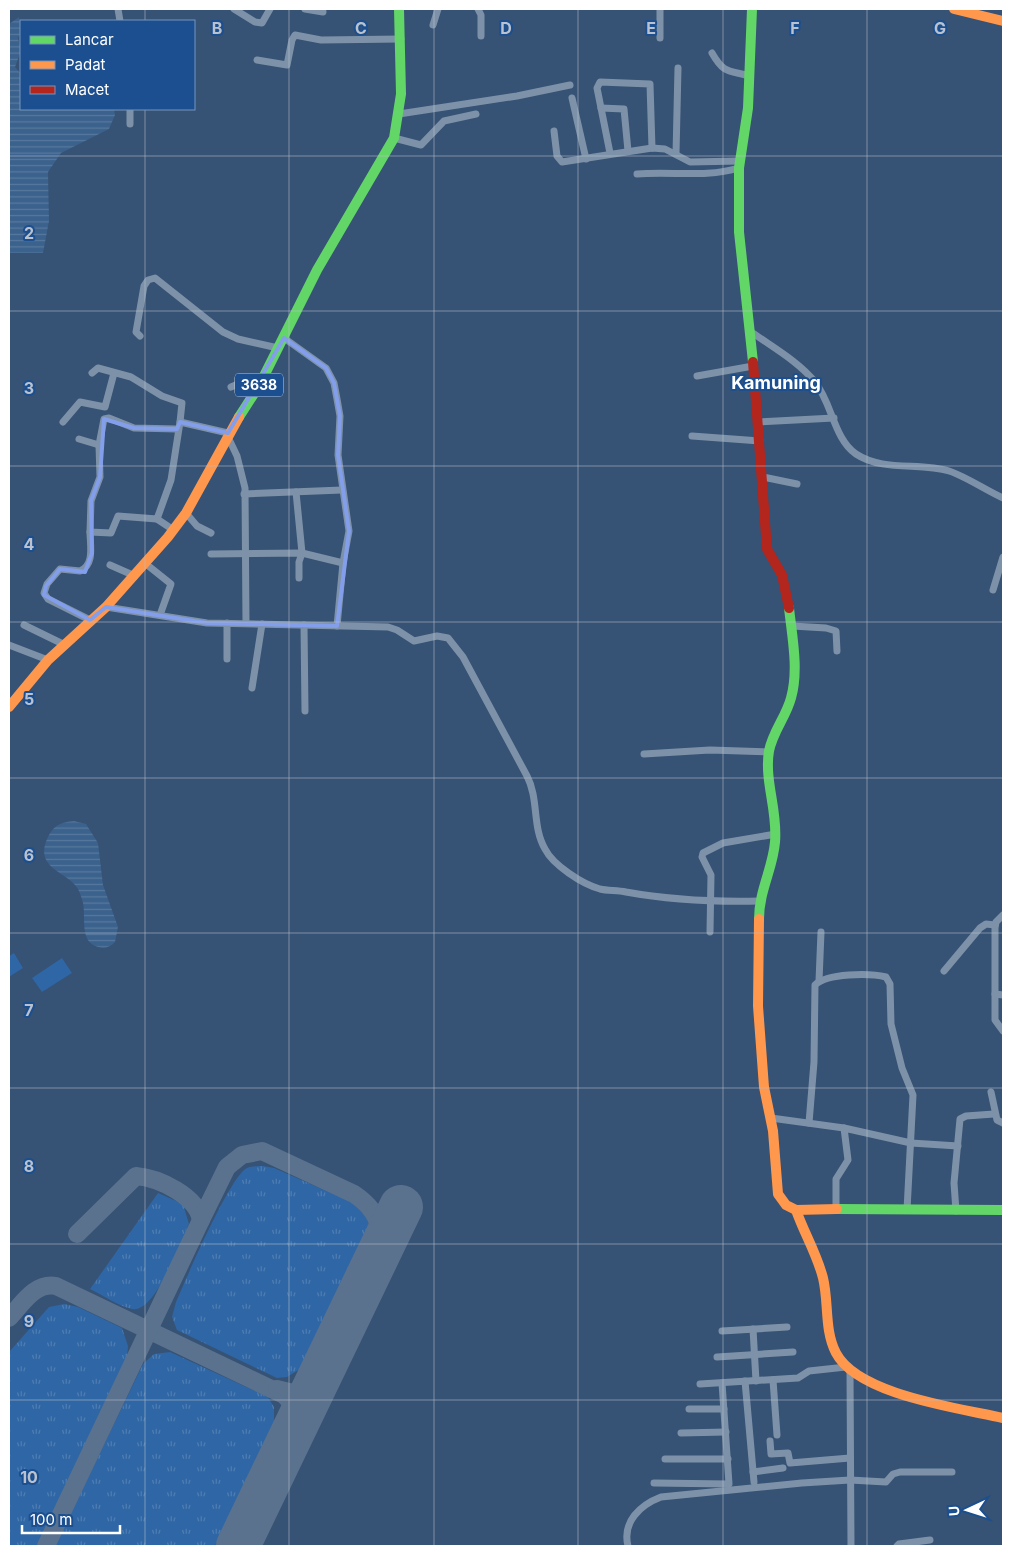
<svg xmlns="http://www.w3.org/2000/svg" width="1012" height="1555" font-family="Inter,sans-serif">
	<style>
		.grass { fill: url(#grass-tufts) }
		.pitch { fill: #2f66a5 }
		.water { fill: url(#water-rules) }
		.lines { fill: none; stroke-linecap: round; stroke-linejoin: round }
		.taxiway { stroke: #5a728e; stroke-width: 18 }
		.runway { stroke: #5a728e; stroke-width: 44 }
		.street { stroke: #7d92a8; stroke-width: 7 }
		.fast { stroke: #63d668; stroke-width: 10 }
		.slow { stroke: #ff974d; stroke-width: 10 }
		.jam { stroke: #b3261e; stroke-width: 10 }
		.marked { fill: none; stroke: #839eea; stroke-width: 4; stroke-linejoin: round }
		.grid { fill: none; stroke: #b9c2ce; stroke-width: 1; stroke-opacity: 0.55 }
		.labels { text-anchor: middle; stroke-width: 4; stroke-linejoin: round; paint-order: stroke }
		.shield { fill: #1b4f8f; stroke: #bbcadd; stroke-width: 1 }
		.shield-label { font-size: 14px; font-weight: bold; fill: #fff }
		.quarter-label { font-size: 18px; font-weight: bold; fill: #fff; stroke: #1b4f8f }
		.grid-label { font-size: 16px; text-anchor: middle; font-weight: bold; fill: #b9c2ce; stroke: #1b4f8f; stroke-width: 4; stroke-linejoin: round; paint-order: stroke }
	</style>
	<defs>
		<pattern id="grass-tufts" width="24" height="20" patternUnits="userSpaceOnUse" patternTransform="scale(1.25)"><rect width="24" height="20" fill="#2f66a5"/><path d="M3 7l-1-3M5 7V3M7 7l1-3M15 17l-1-3M17 17v-4M19 17l1-3" fill="none" stroke="#4e7db2"/></pattern>
		<pattern id="water-rules" width="6" height="5" patternUnits="userSpaceOnUse" patternTransform="scale(1.25)"><rect width="6" height="5" fill="#3b618d"/><path d="M0 2.5h6" fill="none" stroke="#58799e"/></pattern>
	</defs>
	<rect width="100%" height="100%" fill="#365274"/>
	<g class="grass">
		<path d="M263 1166 274 1168 356 1204 364 1210 369 1225 300 1369 287 1377 277 1378 177 1330 172 1317 176 1302C186 1279 230 1176 247 1168 251 1166 259 1166 263 1166Z"/>
		<path d="M158 1193 183 1204 189 1224C181 1241 155 1314 132 1309 118 1306 103 1295 90 1289Z"/>
		<path d="M64 1304 78 1307 122 1328 128 1346 127 1357 37 1546H9V1352L49 1307Z"/>
		<path d="M170 1352 268 1397 274 1407V1423L215 1546H55L143 1364 154 1354Z"/>
	</g>
	<g class="pitch">
		<path d="M14 953 23 968 9 977V956Z"/>
		<path d="M62 958 72 973 42 992 32 978Z"/>
	</g>
	<g class="water">
		<path d="M19 17 21 32 18 38 21 51 15 67 21 74V109H114L115 115 109 129 61 153 48 172 49 221 43 253H9V24Z"/>
		<path d="M74 821 86 824 98 843 103 885 118 927 115 942C110 947 105 949 98 947 79 942 86 917 83 903 82 899 80 893 78 889 68 871 31 869 49 835 55 824 63 822 74 821Z"/>
	</g>
	<g class="lines">
		<g class="taxiway">
			<path d="M77 1234 136 1176C159 1178 197 1196 201 1220"/>
			<path d="M9 1318C22 1304 35 1282 56 1286L284 1395C300 1409 295 1424 288 1442"/>
			<path d="M277 1389 293 1393H306L319 1378"/>
			<path d="M46 1546 201 1220 227 1167 242 1155 262 1151 354 1194C384 1214 384 1236 372 1267"/>
		</g>
		<path class="runway" d="M238 1546 401 1207"/>
		<g class="street">
			<path d="M118 9 120 21"/>
			<path d="M234 9 255 22 262 23 270 9"/>
			<path d="M305 9 323 12"/>
			<path d="M478 9 481 15V36"/>
			<path d="M660 9V38"/>
			<path d="M433 25 438 9"/>
			<path d="M712 53C724 74 728 70 750 76"/>
			<path d="M257 60 287 65 292 40 295 35 321 40 401 39"/>
			<path d="M572 98 586 159"/>
			<path d="M601 108 624 109 628 151"/>
			<path d="M130 109V124"/>
			<path d="M399 114 517 96 570 85"/>
			<path d="M554 131 557 156 562 162 652 148 665 149 690 162 740 161"/>
			<path d="M394 138 421 145 444 121 476 114"/>
			<path d="M610 153 597 88 600 82 650 84 652 148"/>
			<path d="M676 154 678 68"/>
			<path d="M637 174C672 171 705 178 739 168"/>
			<path d="M750 331C772 347 798 361 815 382 832 403 834 439 856 454 883 472 920 462 949 471 965 476 987 491 1003 498"/>
			<path d="M140 336 136 332 144 286 148 280 155 278 223 332 238 339 278 348"/>
			<path d="M284 338 326 368 334 383 337 399 340 416 338 455 349 531 343 563 337 626"/>
			<path d="M92 373 98 368 131 377 162 396 182 403 180 422"/>
			<path d="M697 376 753 366"/>
			<path d="M231 387 238 384 259 386"/>
			<path d="M63 422 80 402 105 407 114 373"/>
			<path d="M759 422 834 418"/>
			<path d="M177 429 134 428 109 418 104 419 99 445 100 477 91 501 90 532 111 533 118 516 157 519 171 480 180 422 228 433"/>
			<path d="M227 435 237 456 245 488 246 623"/>
			<path d="M692 436 760 441"/>
			<path d="M79 439 99 445"/>
			<path d="M763 477 797 484"/>
			<path d="M296 492 302 553 299 562V578"/>
			<path d="M244 494 342 490"/>
			<path d="M186 513 197 526 211 533"/>
			<path d="M157 519 172 529"/>
			<path d="M211 554 302 553 343 563"/>
			<path d="M146 564 171 584 160 615"/>
			<path d="M110 565 135 576"/>
			<path d="M993 590 1003 557"/>
			<path d="M106 607 207 623 388 627 397 630 414 641 437 636 448 638 463 657 527 776C539 799 532 827 545 849 553 865 582 884 600 889 608 891 617 890 626 892 670 900 714 902 759 901"/>
			<path d="M90 620 48 599 44 593 47 584 60 569 80 571C95 565 90 545 90 532"/>
			<path d="M227 623V659"/>
			<path d="M24 625 65 645"/>
			<path d="M304 625 305 711"/>
			<path d="M792 626 826 628 836 631 837 651"/>
			<path d="M9 645 48 660"/>
			<path d="M252 688 262 624"/>
			<path d="M644 754 710 750 769 752"/>
			<path d="M1003 915 996 922 995 928V1020L1003 1031"/>
			<path d="M710 932 711 875 702 857 703 853 723 843 776 834"/>
			<path d="M944 971 980 928 986 924 995 925"/>
			<path d="M819 981 821 932"/>
			<path d="M995 994 1003 995"/>
			<path d="M991 1092 997 1120 1003 1123"/>
			<path d="M771 1118 844 1128"/>
			<path d="M809 1123 814 1062 815 985C827 973 870 973 886 977L890 984 891 1024 902 1068 913 1095 907 1210"/>
			<path d="M836 1209V1179L848 1160 844 1128 911 1143 958 1146"/>
			<path d="M956 1211 954 1183 960 1119 966 1116 994 1114"/>
			<path d="M753 1329 756 1381"/>
			<path d="M722 1331 787 1327"/>
			<path d="M717 1357 793 1352"/>
			<path d="M850 1371 851 1546"/>
			<path d="M773 1380 777 1435"/>
			<path d="M745 1381 754 1482"/>
			<path d="M700 1384 798 1378 809 1371 846 1367"/>
			<path d="M689 1409H724"/>
			<path d="M681 1433 726 1432"/>
			<path d="M770 1441 771 1454 788 1453 790 1463 850 1458"/>
			<path d="M665 1459H728"/>
			<path d="M753 1472 783 1468"/>
			<path d="M654 1483 729 1484 722 1383"/>
			<path d="M628 1546C622 1522 640 1505 661 1497L802 1483 850 1480 886 1482 893 1474 900 1472H952"/>
			<path d="M897 1546 899 1544 930 1540"/>
		</g>
		<g class="fast">
			<path d="M752 9 748 108 739 168V232L753 362"/>
			<path d="M239 417 259 386 317 270 394 138 401 94 399 9"/>
			<path d="M759 919C759 891 773 868 775 842 778 811 764 781 769 751 773 731 786 717 791 698 799 670 792 636 789 608"/>
			<path d="M837 1209 1003 1210"/>
		</g>
		<g class="slow">
			<path d="M954 9 1003 21"/>
			<path d="M9 707 48 660 106 607 168 537 186 513 239 417"/>
			<path d="M759 919 758 1006 764 1087 773 1131 778 1194 786 1205 796 1210 837 1209"/>
			<path d="M796 1210C804 1233 817 1254 823 1278 829 1302 824 1330 836 1353 858 1395 959 1408 1003 1418"/>
		</g>
		<path class="jam" d="M753 362 767 549 782 575 789 608"/>
	</g>
	<path class="marked" d="M284 338 326 368 334 383 340 416 338 455 349 531 337 626 207 623 106 607 90 620 44 595 46 586 60 569 85 572 92 553 91 501 100 477 104 419 134 428 177 429 180 422 228 433Z"/>
	<path class="grid" d="M145 9V21M289 9V1546M434 9V1546M578 9V1546M723 9V1546M867 9V1546M145 109V1546M9 156H1003M9 311H1003M9 466H1003M9 622H1003M9 778H1003M9 933H1003M9 1088H1003M9 1244H1003M9 1400H1003"/>
	<g class="labels">
		<rect class="shield" x="235" y="373.5" width="48" height="23" rx="4"/>
		<g class="shield-label">
			<text x="259" y="390">3638</text>
		</g>
		<g class="quarter-label">
			<text x="776" y="389">Kamuning</text>
		</g>
	</g>
	<g class="grid-label">
		<text x="217" y="34">B</text>
		<text x="361" y="34">C</text>
		<text x="506" y="34">D</text>
		<text x="651" y="34">E</text>
		<text x="795" y="34">F</text>
		<text x="940" y="34">G</text>
		<text x="29" y="239">2</text>
		<text x="29" y="394">3</text>
		<text x="29" y="550">4</text>
		<text x="29" y="705">5</text>
		<text x="29" y="861">6</text>
		<text x="29" y="1016">7</text>
		<text x="29" y="1172">8</text>
		<text x="29" y="1327">9</text>
		<text x="29" y="1483">10</text>
	</g>
	<rect width="1012" height="1555" fill="none" stroke="#ffffff" stroke-width="20"/>
	<rect x="20" y="20" width="175" height="90" fill="#1b4f8f" stroke="#7695bc"/>
	<rect x="30" y="36" width="25" height="8" fill="#63d668" stroke="#7695bc"/>
	<text x="65" y="45" font-size="15" fill="#ffffff">Lancar</text>
	<rect x="30" y="61" width="25" height="8" fill="#ff974d" stroke="#7695bc"/>
	<text x="65" y="70" font-size="15" fill="#ffffff">Padat</text>
	<rect x="30" y="86" width="25" height="8" fill="#b3261e" stroke="#7695bc"/>
	<text x="65" y="95" font-size="15" fill="#ffffff">Macet</text>
	<g transform="translate(967 1510) rotate(266)" stroke="#1b4f8f" stroke-width="4" paint-order="stroke">
	<path d="M0-4L9 19L0 12L-9 19Z" fill="#ffffff"/>
	<text y="-8" font-size="14" font-weight="bold" text-anchor="middle" fill="#ffffff">U</text>
	</g>
	<path d="M22 1525v8h98v-8" fill="none" stroke="#ffffff" stroke-width="2.5"/>
	<text x="30" y="1525" font-size="15" fill="#ffffff" stroke="#1b4f8f" stroke-width="4" paint-order="stroke">100 m</text>
</svg>
